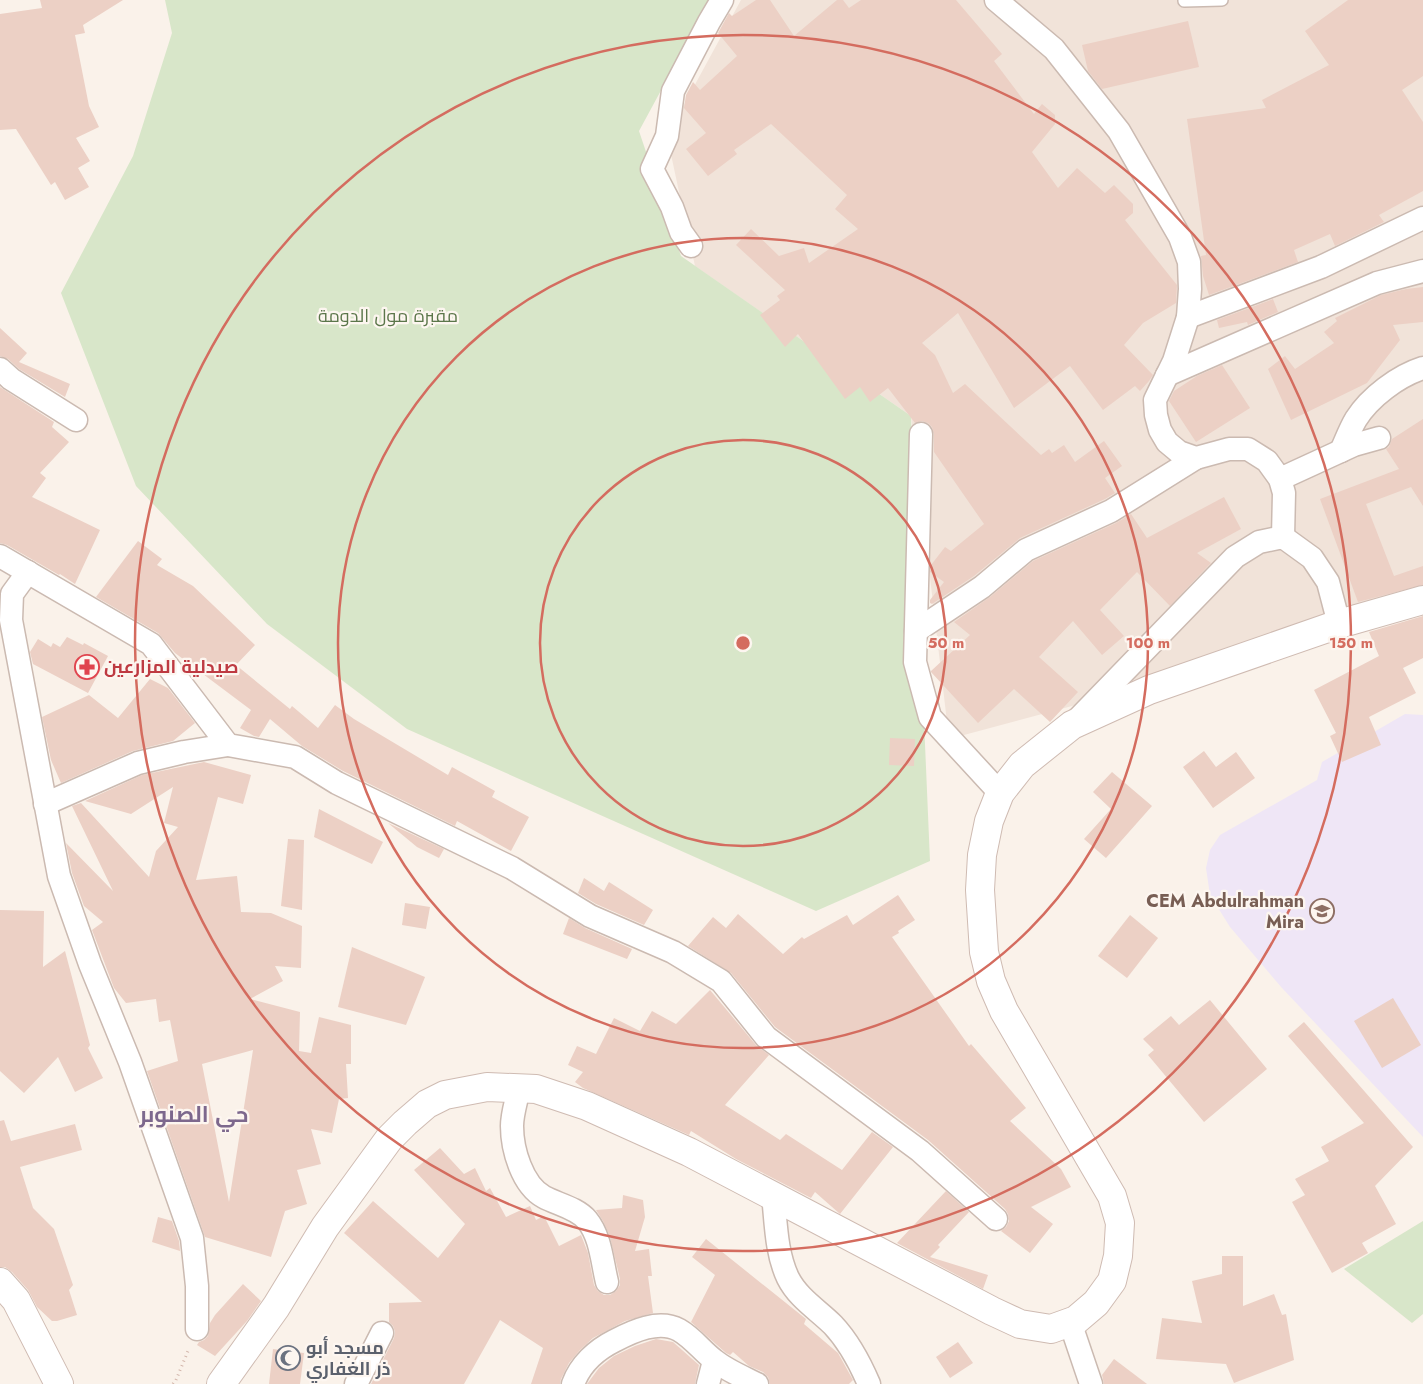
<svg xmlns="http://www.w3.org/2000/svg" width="1423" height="1384" font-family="Jost,Cairo,sans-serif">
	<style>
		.residential { fill: #f1e3d9 }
		.education { fill: #efe6f6 }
		.green { fill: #d8e6c9 }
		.building { fill: #ecd0c5; fill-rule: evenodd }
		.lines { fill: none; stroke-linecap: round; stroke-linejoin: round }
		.lane-casing { stroke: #cbbab1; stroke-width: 14 }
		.street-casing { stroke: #cbbab1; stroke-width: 25 }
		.secondary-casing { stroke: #cfbbb2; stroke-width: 30 }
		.path { stroke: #d1b3a8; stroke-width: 3; stroke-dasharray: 1 4; stroke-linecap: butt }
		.lane { stroke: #fff; stroke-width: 11 }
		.street { stroke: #fff; stroke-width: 22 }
		.secondary { stroke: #fff; stroke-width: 28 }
		.ring { fill: none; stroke: #d46c5f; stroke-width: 2.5 }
		.labels { text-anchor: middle; stroke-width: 4.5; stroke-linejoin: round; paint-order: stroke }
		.park-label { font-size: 18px; fill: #5b764a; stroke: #fdf6f0 }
		.health-label { font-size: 18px; font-weight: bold; fill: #be3a42; stroke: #fdf6f0; text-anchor: start }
		.education-label { font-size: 18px; font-weight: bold; fill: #785e54; stroke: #fdf6f0; text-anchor: end }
		.worship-label { font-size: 18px; font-weight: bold; fill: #5b616d; stroke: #fdf6f0; text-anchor: start }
		.district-label { font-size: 22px; font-weight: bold; fill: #7d688d; stroke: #fdf6f0 }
		.centre { fill: #d46c5f; stroke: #fdf6f0; stroke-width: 2.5 }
		.ring-label { font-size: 15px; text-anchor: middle; font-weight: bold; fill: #d46c5f; stroke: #fdf6f0; stroke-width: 4.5; stroke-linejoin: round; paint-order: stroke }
	</style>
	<rect width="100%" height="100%" fill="#faf2ea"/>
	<path class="residential" d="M741 0H1423V612L949 739 911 416 695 266 667 136Z"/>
	<path class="education" d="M1405 714 1423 715V1137L1282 988 1230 927 1210 895 1206 868 1210 850 1220 835 1317 780 1322 762Z"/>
	<g class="green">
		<path d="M165 0H710L639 131 681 256 911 416 930 861 816 911 407 729 267 624 136 486 61 293 133 156 172 33Z"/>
		<path d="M1423 1221V1314L1412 1323 1344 1269Z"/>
	</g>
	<g class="building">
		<path d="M40 0H123L83 25 85 33 75 35 89 106 99 127 76 138 90 161 78 168 89 187 65 200 55 182 51 185 16 129 0 130V14L42 8Z"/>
		<path d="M756 0H770L794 36 837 0H843L849 8 861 0H956L1002 54 994 61 1034 114 1042 104 1055 115V124L1032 152 1058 188 1077 168 1105 193 1114 185 1133 204V213L1125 220 1177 285 1176 303 1143 323 1124 345 1153 375 1149 381 1140 391 1135 386 1103 410 1070 366 1014 408 958 313 922 343 935 355 953 393 965 384 1041 455 1049 449 1052 453 1064 445 1075 462 1104 441 1122 466 1105 478 1115 493 1105 499 1020 538 974 576 932 604 930 603V600L944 582 930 572 931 565 945 547 951 551 984 524 934 452V434L932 427 928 423 922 421 915 423 888 388 870 402 860 387 845 399 798 334 785 347 760 315 780 300 777 296 785 290 736 245 751 229 779 256 804 248 809 263 858 229 835 209 847 195 771 124 734 150 737 154 708 176 686 149 706 133 684 108 686 95 693 82 700 90 737 56 718 33 729 13 732 16Z"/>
		<path d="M1348 0H1423V76L1402 90 1423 122V191L1379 215 1384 222 1335 246 1330 234 1294 250 1298 262 1209 295 1203 276 1201 256 1206 255 1187 119 1266 108 1262 100 1329 65 1305 31Z"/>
		<path d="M1188 21 1199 67 1102 89 1088 71 1082 45Z"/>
		<path d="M1423 287V322L1393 325 1400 340 1367 383 1291 420 1268 369 1285 356 1295 369 1334 343 1324 332 1337 321 1335 318 1381 295 1406 289Z"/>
		<path d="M1273 299 1278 312 1248 325 1247 322 1219 328 1217 320Z"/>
		<path d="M0 328 27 353 19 362 70 384 65 397 19 369 8 359 0 356Z"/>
		<path d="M1222 365 1250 408 1196 442 1169 401 1174 391 1197 376Z"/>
		<path d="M0 387 54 422 52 427 69 442 40 473 46 478 32 497 100 530 75 584 60 574 59 575 7 545 0 543Z"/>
		<path d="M1423 419V506L1411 487 1366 504 1394 576 1423 566V585L1358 602 1320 499 1399 469 1386 449 1389 447 1392 439Z"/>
		<path d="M1224 497 1241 529 1197 553 1211 563 1170 606 1137 572 1100 610 1124 636 1102 655 1073 621 1039 657 1078 692 1050 722 1014 689 978 723 931 672V671L970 635 954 622 990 597 1033 561 1116 523 1131 514 1147 538Z"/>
		<path d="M138 541 162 559 157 565 193 586 255 645 236 665 290 709 292 706 318 728 335 705 354 719 448 775 452 767 495 791 492 797 529 817 511 851 457 821 455 826 343 771 302 746 270 719 259 737 254 736 240 728 251 710 175 653 158 633 96 597Z"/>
		<path d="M1423 616V658L1403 668 1416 693 1369 717 1381 745 1342 762 1330 736 1336 733 1314 690 1379 656 1369 632Z"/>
		<path d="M67 637 83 645 84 643 108 656 88 693 33 664 30 652 38 639 51 647 53 643 60 647Z"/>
		<path d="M150 679 168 688 195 723 173 741 133 751 61 783 51 760 42 717 89 695 118 718Z"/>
		<path d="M890 738 915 739 914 766 889 765Z"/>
		<path d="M1204 751 1216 767 1236 752 1255 778 1213 808 1183 767Z"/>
		<path d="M204 762 251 775 243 804 218 797 196 880 237 876 241 912 271 913 302 926 301 968 275 966 283 981 250 999 300 1012 299 1051 311 1053 319 1017 351 1025V1064H346L348 1098 339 1099 332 1133 311 1129 321 1164 297 1170 307 1204 285 1211 271 1257 205 1237 147 1071 178 1061 170 1020 159 1022 156 999 126 1003 114 988 92 930 103 922 84 906 72 873 66 843 113 891 72 806 81 803 149 877 156 851 178 827 164 823 173 787 131 814 85 801 142 775ZM253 1050 229 1202 202 1064Z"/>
		<path d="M1112 772 1152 806 1106 858 1084 839 1111 809 1093 792Z"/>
		<path d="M319 809 383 842 372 864 314 837Z"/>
		<path d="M388 823 444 849 439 858 417 847Z"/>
		<path d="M288 839 304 840 302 910 281 906Z"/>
		<path d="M584 878 604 891 609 882 653 910 644 925 596 904 578 893Z"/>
		<path d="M898 895 915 920 898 931 899 933 892 937 969 1046 971 1044 1026 1108 1010 1121 1061 1169 1071 1187 1031 1207 1053 1224 1030 1253 1001 1231 1006 1227 1009 1221 1008 1214 1005 1209 928 1140 775 1027 731 973 688 946 713 917 726 928 738 914 783 954 802 937 804 939 847 915 853 925Z"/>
		<path d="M405 903 430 907 426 929 402 925Z"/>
		<path d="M0 910 44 911 43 967 65 951 90 1045 88 1048 103 1078 75 1092 58 1057 24 1093 0 1071Z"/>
		<path d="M1130 915 1158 938 1127 978 1098 956Z"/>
		<path d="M569 918 585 928 632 949 627 959 563 934Z"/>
		<path d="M352 947 425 977 406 1025 338 1007Z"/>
		<path d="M710 990 756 1045 769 1055 725 1105 780 1140 786 1134 842 1170 872 1132 893 1147 840 1214 815 1192 811 1198 736 1159 691 1131 689 1135 583 1088 575 1082 583 1072 568 1065 577 1046 596 1054 614 1018 640 1031 652 1011 676 1024Z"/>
		<path d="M1393 998 1421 1045 1382 1068 1354 1021Z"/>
		<path d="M1210 1000 1267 1069 1204 1122 1148 1055 1154 1050 1143 1039 1171 1016 1179 1025Z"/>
		<path d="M1304 1022 1413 1147 1375 1186 1396 1224 1362 1243 1368 1253 1332 1273 1292 1202 1305 1195 1295 1179 1329 1161 1321 1147 1364 1123 1288 1036Z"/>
		<path d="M4 1120 11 1141 75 1124 82 1150 20 1167 33 1208 54 1229 73 1285 69 1290 77 1315 57 1321H52L37 1307 28 1290 12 1272 5 1267H0V1121Z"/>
		<path d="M440 1148 464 1174 475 1168 486 1191 490 1188 506 1217 530 1206 536 1220 544 1216 559 1246 581 1235 588 1253 594 1285 598 1291 604 1295H610L616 1291 620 1285V1279L610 1237 603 1221 596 1210 622 1208 623 1195 643 1200 645 1217 635 1251 649 1249 652 1276H648L653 1313 625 1321 593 1338 580 1350 569 1363 561 1379 560 1384H531L543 1348 500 1320 464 1384H371L394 1338 395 1332 393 1326 389 1322V1303L422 1302 344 1233 373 1201 438 1258 465 1224 414 1170Z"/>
		<path d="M946 1191 969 1212 938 1245 940 1247 930 1257 988 1275 983 1289 897 1243Z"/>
		<path d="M158 1217 172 1221 179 1241 180 1251 152 1242Z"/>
		<path d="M706 1239 806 1319 804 1324 838 1353 853 1380 849 1384H770L768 1377 763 1372 749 1366 733 1352 730 1355 726 1353 691 1322 715 1275 692 1257Z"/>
		<path d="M1222 1256H1243V1306L1274 1294 1282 1315 1286 1314 1294 1360 1234 1383 1226 1364 1156 1359 1162 1318 1202 1323 1192 1281 1222 1274Z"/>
		<path d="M243 1284 261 1301 247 1321 215 1356 197 1345 199 1342 204 1340 208 1336 210 1323 215 1315Z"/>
		<path d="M656 1339 673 1342 699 1365 695 1384H587L599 1368 614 1356 635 1346Z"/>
		<path d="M958 1342 973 1363 950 1378 936 1357Z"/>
		<path d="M273 1349 304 1353 300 1384H269Z"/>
		<path d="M1114 1359 1147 1384H1104L1102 1375Z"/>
	</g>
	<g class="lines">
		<defs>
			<path id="lane" d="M1184 1 1222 0"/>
			<g id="street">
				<path d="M996 0 1054 49 1119 131 1180 237 1189 262 1190 289 1188 317 1174 361 1155 400 1156 415 1160 430 1167 442 1179 452 1196 458 1229 449H1248L1267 461 1280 479 1284 493 1283 537"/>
				<path d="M691 246 681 232 672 207 652 169 667 136 673 91 709 22 722 0"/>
				<path d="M1188 317 1321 267 1423 218"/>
				<path d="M0 369 11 379 76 420"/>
				<path d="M1167 375 1377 283 1423 271"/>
				<path d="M921 434 915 662 930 717 1000 793"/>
				<path d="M1341 451C1346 440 1350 429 1356 419 1370 397 1398 376 1423 368"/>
				<path d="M1280 479 1354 445 1379 438"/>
				<path d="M0 556 151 644 228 745 295 757 337 783 512 868 590 916 673 952 721 981 766 1037 920 1151 996 1219"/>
				<path d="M28 572 12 594 11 620 59 876 90 964 130 1062 192 1238 197 1286V1329"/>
				<path d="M916 631 982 587 1026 550 1111 511 1196 458"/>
				<path d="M1078 719 1235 557 1259 542 1283 537 1312 558 1328 582 1339 624"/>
				<path d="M45 804 138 763 184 752 228 745"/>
				<path d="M519 1087C517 1100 512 1113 512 1126 512 1149 522 1185 544 1197 557 1204 577 1208 587 1220 601 1237 602 1262 607 1282"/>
				<path d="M773 1195C776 1223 776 1253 788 1278 798 1298 818 1310 833 1325 849 1342 860 1363 869 1384"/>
				<path d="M1070 1322 1091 1384"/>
				<path d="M356 1384 382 1333"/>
				<path d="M573 1384C580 1365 596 1350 614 1341 633 1331 659 1319 679 1330 693 1338 702 1351 714 1360 726 1370 743 1377 757 1384"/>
				<path d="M708 1384 714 1361"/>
			</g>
			<g id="secondary">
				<path d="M0 1282 16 1300 59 1384"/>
				<path d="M221 1384 276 1307 325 1227 389 1139 405 1123 427 1104 445 1095 487 1087 536 1089 587 1106 689 1152 992 1311 1020 1324 1051 1329 1076 1320 1096 1303 1112 1281 1118 1256 1120 1223 1112 1196 1004 1011 991 981 984 952 980 890 982 855 989 821 1000 793 1022 765 1072 725 1149 690 1339 624 1423 600"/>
			</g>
		</defs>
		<use href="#lane" class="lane-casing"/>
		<use href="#street" class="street-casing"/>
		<use href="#secondary" class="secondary-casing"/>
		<path class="path" d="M173 1384 176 1380 188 1351"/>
		<use href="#lane" class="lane"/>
		<use href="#street" class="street"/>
		<use href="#secondary" class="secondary"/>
	</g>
	<g class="ring">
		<circle cx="743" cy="643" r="203"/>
		<circle cx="743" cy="643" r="405"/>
		<circle cx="743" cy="643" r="608"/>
	</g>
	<defs>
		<symbol id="pharmacy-ring" viewBox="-11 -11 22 22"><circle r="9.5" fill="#fdf6f0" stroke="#e0444e" stroke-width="1.5"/><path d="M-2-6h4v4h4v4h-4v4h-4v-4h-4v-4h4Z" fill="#e0444e"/></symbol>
		<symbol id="school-ring" viewBox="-11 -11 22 22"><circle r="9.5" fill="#fdf6f0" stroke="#8d6e63" stroke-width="1.5"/><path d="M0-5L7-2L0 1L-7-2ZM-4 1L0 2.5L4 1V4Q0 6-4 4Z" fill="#8d6e63"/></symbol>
		<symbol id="mosque-ring" viewBox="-11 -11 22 22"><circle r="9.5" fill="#fdf6f0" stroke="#6b7280" stroke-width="1.5"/><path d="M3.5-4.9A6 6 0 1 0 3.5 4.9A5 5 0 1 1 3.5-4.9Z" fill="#6b7280"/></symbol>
	</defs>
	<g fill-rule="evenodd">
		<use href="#pharmacy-ring" x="73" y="653" width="28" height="28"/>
		<use href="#school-ring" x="1308" y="897" width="28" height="28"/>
		<use href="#mosque-ring" x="274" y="1344" width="28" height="28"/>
	</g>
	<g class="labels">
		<g class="park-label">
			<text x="388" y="322">مقبرة مول الدومة</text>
		</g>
		<g class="health-label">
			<text x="104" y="673">صيدلية المزارعين</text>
		</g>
		<g class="education-label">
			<text x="1304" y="907">CEM Abdulrahman<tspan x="1304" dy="21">Mira</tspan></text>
		</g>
		<g class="worship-label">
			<text x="306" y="1354">مسجد أبو<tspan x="306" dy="21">ذر الغفاري</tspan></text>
		</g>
		<g class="district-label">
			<text x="194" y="1122">حي الصنوبر</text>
		</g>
	</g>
	<circle cx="743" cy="643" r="8" class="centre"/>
	<g class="ring-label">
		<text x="946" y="648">50 m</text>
		<text x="1148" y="648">100 m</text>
		<text x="1351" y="648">150 m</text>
	</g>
</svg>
